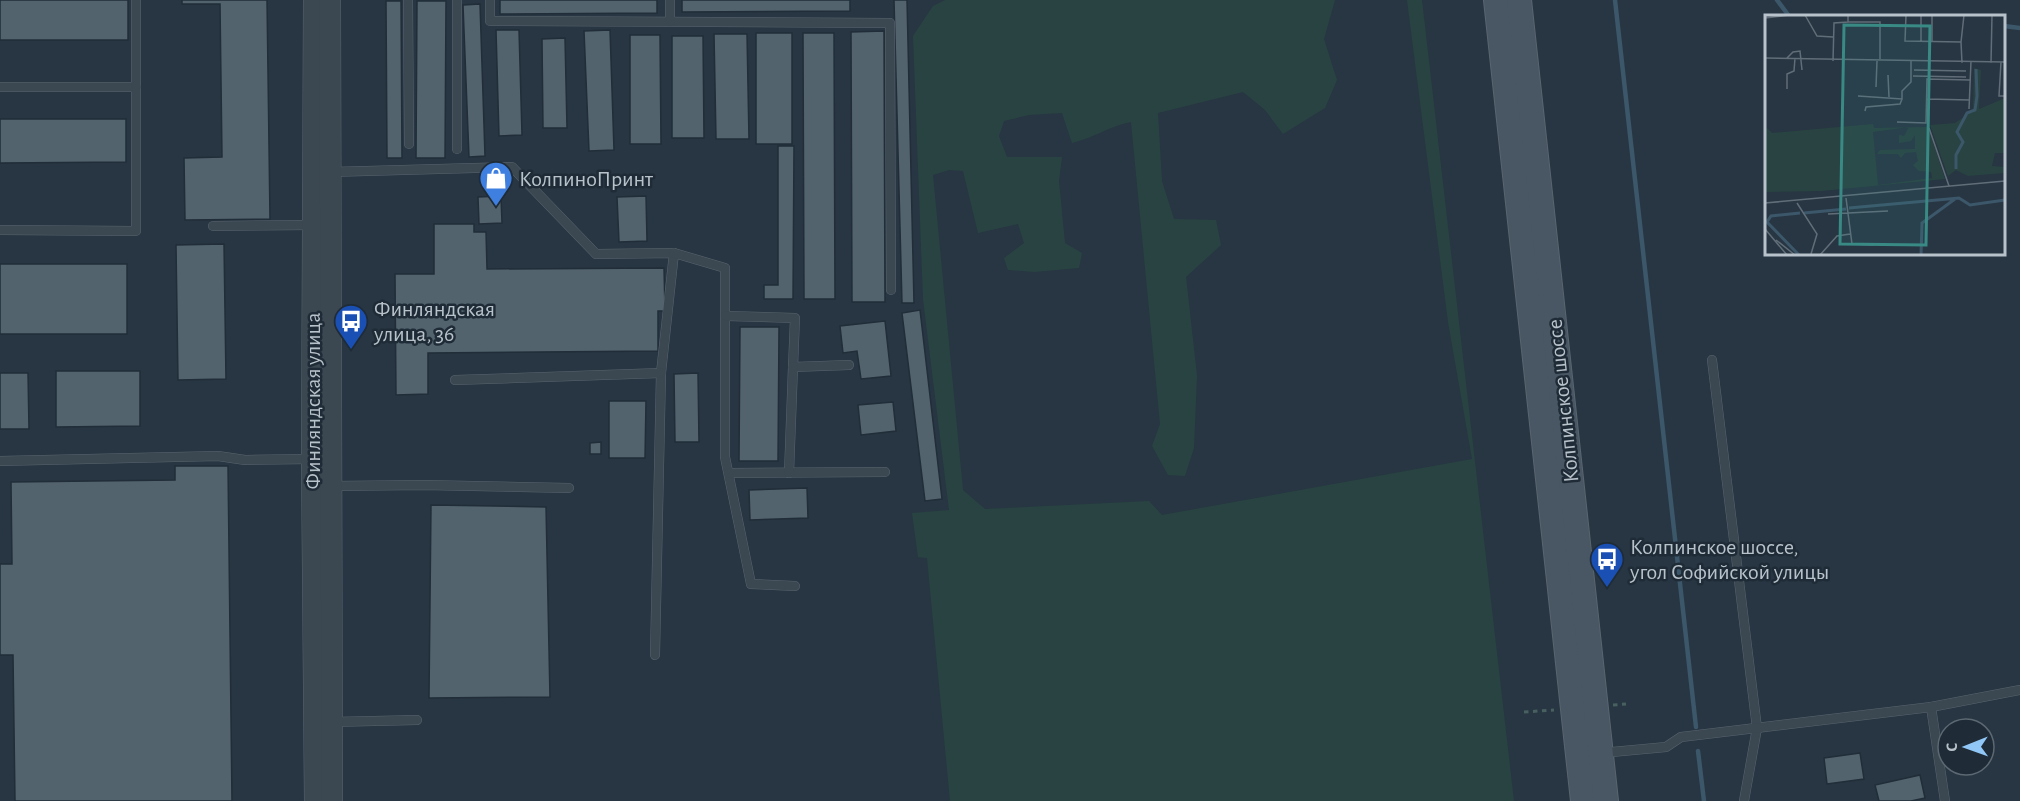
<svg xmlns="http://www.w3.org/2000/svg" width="2020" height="801" font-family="'Alegreya Sans',sans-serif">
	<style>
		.green { fill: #294342 }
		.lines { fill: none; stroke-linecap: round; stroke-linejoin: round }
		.stream { stroke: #3c576a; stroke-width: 4.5 }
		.building { fill: #52636e; stroke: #212e39; stroke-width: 1.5 }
		.service-casing { stroke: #59656f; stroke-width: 10 }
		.tertiary-casing { stroke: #59656f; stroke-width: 22 }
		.secondary-casing { stroke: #59656f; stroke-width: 26 }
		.path { stroke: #496060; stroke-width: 3; stroke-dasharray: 4.5 4.5; stroke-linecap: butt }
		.service { stroke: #3b4751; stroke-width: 9 }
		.tertiary { stroke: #3b4751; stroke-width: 21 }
		.secondary { stroke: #495764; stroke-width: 24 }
		.labels { text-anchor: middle; stroke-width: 5; stroke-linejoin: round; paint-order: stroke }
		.poi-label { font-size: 22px; fill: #b8c2cb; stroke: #1f2c37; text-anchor: start }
		.street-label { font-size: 22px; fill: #b8c2cb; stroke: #1f2c37 }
		.inset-river { fill: none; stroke: #3c576a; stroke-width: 3 }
		.inset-road { fill: none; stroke: #616e79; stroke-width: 1.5 }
		.view { fill: #398985; fill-opacity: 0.15; stroke: #398985; stroke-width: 3 }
		.inset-edge { fill: none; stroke: #b8c2cb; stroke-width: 3 }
	</style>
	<rect width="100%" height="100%" fill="#273642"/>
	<path class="green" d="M945 0H1335L1324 39 1337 80 1325 108 1283 134 1265 110 1243 92 1158 113 1162 181 1174 219 1216 220 1221 245 1186 277 1197 376 1194 448 1185 476 1168 475 1152 446 1160 424 1131 122C1110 126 1093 138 1072 143L1062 113 1029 115 1004 121 999 136 1007 157H1062L1059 181 1065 243 1082 253 1079 268 1034 272 1008 270 1004 258 1024 243 1018 224 978 233 963 171 949 170 933 175 963 490 985 509 1149 501 1162 515 1472 459 1448 322 1407 0H1422L1514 801H950L927 558 918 557 912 513 949 510 923 299 913 36 933 6Z"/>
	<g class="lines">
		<g class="stream">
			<path d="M1615 0 1696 727"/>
			<path d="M1777 0 1789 16"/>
			<path d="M2004 26 2020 28"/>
			<path d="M1698 751 1704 801"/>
		</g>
	</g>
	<g class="building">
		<rect x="0" y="0" width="128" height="40"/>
		<path d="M182 0H267L270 219 185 220 184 158 222 157 220 4H182Z"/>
		<path d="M500 0H657V13L500 14Z"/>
		<path d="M682 0H850V11L682 12Z"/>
		<path d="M894 0H907L914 303H902Z"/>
		<path d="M386 1H401L402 158H387Z"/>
		<path d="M417 1H446L445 158H416Z"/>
		<path d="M480 4 485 156 469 157 463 5Z"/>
		<path d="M496 30H519L522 135 499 136Z"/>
		<path d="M610 30 614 150 589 151 584 31Z"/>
		<path d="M884 31 885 302H852L851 32Z"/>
		<rect x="756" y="33" width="36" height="111"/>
		<path d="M803 33H834L835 299H804Z"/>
		<path d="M714 34H747L749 139H716Z"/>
		<path d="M630 35H660L661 144H630Z"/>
		<path d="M672 36H703L704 138H672Z"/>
		<path d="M565 38 567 128H543L542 39Z"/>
		<path d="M0 119H126V162L0 163Z"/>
		<path d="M778 146H794L793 299H764V285H778Z"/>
		<path d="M501 196 502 223 479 224 478 197Z"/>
		<path d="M646 196 647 241 619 242 617 197Z"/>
		<path d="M434 224H474V232H486L487 269 664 268 665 311H658V351L428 353V394L396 395 395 274H434Z"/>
		<path d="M224 244 226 379 178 380 176 245Z"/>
		<rect x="0" y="264" width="127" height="70"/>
		<path d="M920 310 942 499 925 501 902 313Z"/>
		<path d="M885 321 891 376 861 379 857 351 843 353 840 326Z"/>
		<path d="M740 327H779L778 461H739Z"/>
		<path d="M56 371H140V426L56 427Z"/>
		<path d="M0 373H28L29 429H0Z"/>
		<path d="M698 373 699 442H675L674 374Z"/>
		<path d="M609 401H646L645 458H609Z"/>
		<path d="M893 402 896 431 861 435 858 405Z"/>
		<path d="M601 442V454H590V443Z"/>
		<path d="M175 466H228L232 801H15L13 655H0V564H12L11 482 175 480Z"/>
		<path d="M807 488 808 518 750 520 749 490Z"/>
		<path d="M431 505 546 507 550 697 429 698Z"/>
		<path d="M1860 753 1864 779 1827 784 1824 758Z"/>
		<path d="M1920 775 1925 798 1911 801H1879L1875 785Z"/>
	</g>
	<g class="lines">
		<defs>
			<g id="service">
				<path d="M408 0 409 144"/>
				<path d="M490 0V21L890 23 891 290"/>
				<path d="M670 21V0"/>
				<path d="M0 87H136"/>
				<path d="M457 149V0"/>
				<path d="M330 172 512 167 596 254 674 253 661 373 655 655"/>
				<path d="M213 226 313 225"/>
				<path d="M0 230 136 231V0"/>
				<path d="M674 253 725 268V457L751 584 795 586"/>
				<path d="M726 316 795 318 793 367 849 365"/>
				<path d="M1712 360 1757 728 1744 801"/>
				<path d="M455 380 661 373"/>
				<path d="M0 461 218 456 245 460 312 459"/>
				<path d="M729 473 885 472"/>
				<path d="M789 473 793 367"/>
				<path d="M331 486 424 485 569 488"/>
				<path d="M1931 707 1945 801"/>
				<path d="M331 722 417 720"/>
				<path d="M1601 753 1666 747 1681 737 1931 707 2020 690"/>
			</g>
			<g id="tertiary">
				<path d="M314 0 312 459 315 801"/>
				<path d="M330 0 332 801"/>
			</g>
			<g id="secondary">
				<path d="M1496 0 1583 801"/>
				<path d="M1519 0 1606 801"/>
			</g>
		</defs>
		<use href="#service" class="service-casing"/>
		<use href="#tertiary" class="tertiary-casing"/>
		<use href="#secondary" class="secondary-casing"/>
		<g class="path">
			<path d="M1613 705 1626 704"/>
			<path d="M1524 712 1554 710"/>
		</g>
		<use href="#service" class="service"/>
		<use href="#tertiary" class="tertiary"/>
		<use href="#secondary" class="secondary"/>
	</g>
	<defs>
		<symbol id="shop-pin" viewBox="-11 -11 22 30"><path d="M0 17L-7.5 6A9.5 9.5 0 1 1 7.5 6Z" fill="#3f7fe0" stroke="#1f2c37"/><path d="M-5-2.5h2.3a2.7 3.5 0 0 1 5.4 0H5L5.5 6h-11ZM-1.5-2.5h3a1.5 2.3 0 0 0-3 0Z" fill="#fff"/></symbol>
		<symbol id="bus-pin" viewBox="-11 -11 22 30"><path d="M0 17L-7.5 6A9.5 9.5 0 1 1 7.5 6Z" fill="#1a4fb4" stroke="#1f2c37"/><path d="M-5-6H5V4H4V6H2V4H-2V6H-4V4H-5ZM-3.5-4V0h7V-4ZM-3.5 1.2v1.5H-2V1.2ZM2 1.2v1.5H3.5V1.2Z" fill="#fff"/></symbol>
	</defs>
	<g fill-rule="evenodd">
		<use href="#shop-pin" x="477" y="159" width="38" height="52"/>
		<use href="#bus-pin" x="332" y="302" width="38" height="52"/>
		<use href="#bus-pin" x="1588" y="540" width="38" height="52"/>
	</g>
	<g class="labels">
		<g class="poi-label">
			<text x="519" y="186">КолпиноПринт</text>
			<text x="374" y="316">Финляндская<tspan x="374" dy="25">улица, 36</tspan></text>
			<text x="1630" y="554">Колпинское шоссе,<tspan x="1630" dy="25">угол Софийской улицы</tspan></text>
		</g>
		<g class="street-label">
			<text transform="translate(312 401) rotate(-90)" y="8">Финляндская улица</text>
			<text transform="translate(1562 401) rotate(-96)" y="8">Колпинское шоссе</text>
		</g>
	</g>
	<g transform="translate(1765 15)">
		<rect width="240" height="240" fill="#273642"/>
		<path d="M209 53 216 55 214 94 240 83V138H230L227 151 240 152V158L203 161 191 155 183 161 165 110 190 108 208 96ZM108 109 109 113 163 112 180 164 56 176 0 177V111L7 118ZM144 112 139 121 134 120V128L146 126 150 120V134L115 135 112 139H133L136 143 140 138 151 137 153 146 148 150 154 156 166 157 167 163 113 170 108 117Z" fill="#294342" fill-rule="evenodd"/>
		<path class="inset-river" d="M191 154V140L198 127 192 117 202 98 210 95 212 81 211 54M84 193 194 183 205 190 240 185M39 198 81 194M34 240 2 207 6 201 35 198M156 240 157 208 190 184"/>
		<path class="inset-road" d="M40 0 52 21 68 22M141 0 140 26 196 27 199 0M0 3 24 0M83 7H115V44M156 26V0M167 26V0M196 27 197 48M0 43 240 47M22 43 28 37 35 36 37 55M68 46 69 8 83 7V0M236 47 234 81H240M226 48 227 0M149 55 201 56M123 60 124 82M148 61 201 62M111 72 112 46M22 74V59L29 56 30 43M93 81 137 84V76L146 67V45M162 84 205 85M204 94 206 46M100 96 101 92 135 89 137 84M132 107 161 108 162 64 205 65M164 113 184 171M81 183 87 229 109 230M0 188 240 166M32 188 52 219 46 239M63 199 123 196M0 214 22 240M11 225 30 240M55 240 72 221 85 219"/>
		<path class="view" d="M79 10 165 11 161 230 75 229Z"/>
		<rect width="240" height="240" class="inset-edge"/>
	</g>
	<g transform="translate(1966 747) rotate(269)"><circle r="28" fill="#1f2c37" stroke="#5c6872" stroke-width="1.5"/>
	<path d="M0-4.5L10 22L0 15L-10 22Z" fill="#91c7f7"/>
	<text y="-9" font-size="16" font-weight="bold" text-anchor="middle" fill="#b8c2cb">С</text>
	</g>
</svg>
